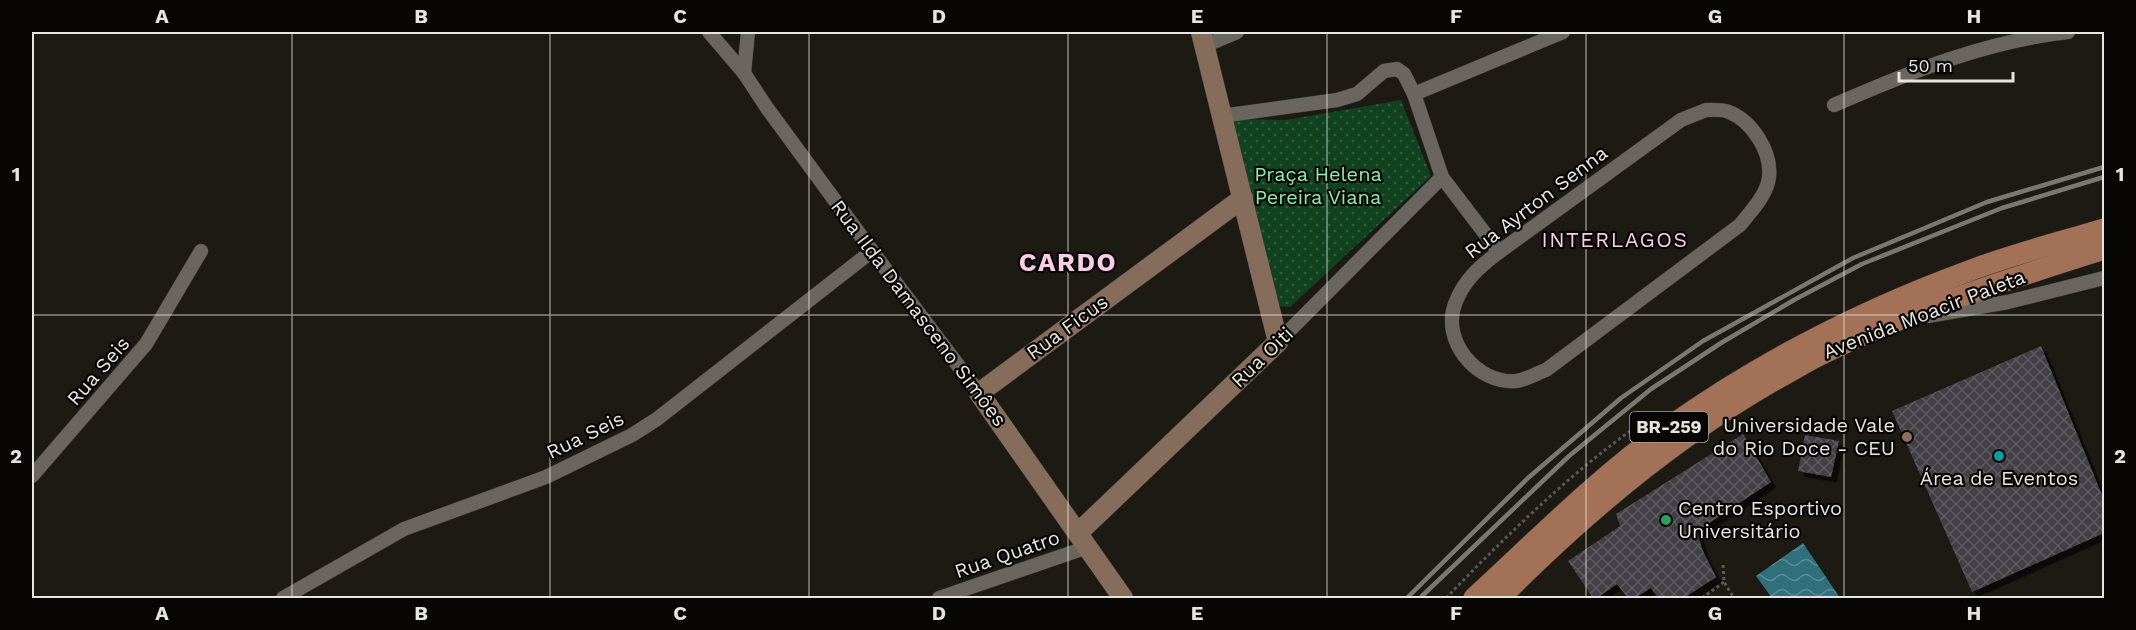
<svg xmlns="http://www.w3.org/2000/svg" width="2136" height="630" font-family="'Work Sans',sans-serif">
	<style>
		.park { fill: url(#park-dots) }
		.water { fill: url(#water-waves) }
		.building { fill: url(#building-cross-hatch); filter: url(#shadow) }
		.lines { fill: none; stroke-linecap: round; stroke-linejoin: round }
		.street-casing { stroke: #393733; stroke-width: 15 }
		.secondary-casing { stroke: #393733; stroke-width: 21 }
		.primary-casing { stroke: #393733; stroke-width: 22 }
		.path { stroke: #5b5853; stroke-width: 3; stroke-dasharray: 3 3; stroke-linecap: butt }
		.street { stroke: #6a665f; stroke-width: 14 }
		.secondary { stroke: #866c5b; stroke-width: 20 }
		.primary { stroke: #a27157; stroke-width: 21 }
		.rail { stroke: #7b7873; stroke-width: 4.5 }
		.grid { fill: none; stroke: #e7e5e0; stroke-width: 1.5; stroke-opacity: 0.55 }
		.education-dot { fill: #8d6e63; stroke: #070604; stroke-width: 2 }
		.culture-dot { fill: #0f9aa8; stroke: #070604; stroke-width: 2 }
		.leisure-dot { fill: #2e9e5b; stroke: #070604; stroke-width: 2 }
		.labels { text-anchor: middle; stroke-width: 4.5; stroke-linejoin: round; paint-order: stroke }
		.shield { fill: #070604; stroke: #a4a29e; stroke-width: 1.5 }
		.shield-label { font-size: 18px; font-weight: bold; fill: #e7e5e0 }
		.park-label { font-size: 20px; fill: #8aeea2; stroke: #070604 }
		.street-label { font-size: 20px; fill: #e7e5e0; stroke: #070604 }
		.poi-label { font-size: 20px; fill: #e7e5e0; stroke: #070604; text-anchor: end }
		.neighbourhood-label { font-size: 21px; letter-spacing: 1.5px; fill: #f9cde8; stroke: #070604 }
		.district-label { font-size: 26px; font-weight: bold; letter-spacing: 1.5px; fill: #f9cde8; stroke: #070604 }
		.neatline { fill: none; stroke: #e7e5e0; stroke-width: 2 }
		.grid-label { font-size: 20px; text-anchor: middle; font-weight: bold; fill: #e7e5e0 }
	</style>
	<defs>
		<pattern id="park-dots" width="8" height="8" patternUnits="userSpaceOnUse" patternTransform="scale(1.5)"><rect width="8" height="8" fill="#114220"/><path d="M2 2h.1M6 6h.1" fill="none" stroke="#345d40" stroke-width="1.8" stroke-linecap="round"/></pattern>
		<pattern id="water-waves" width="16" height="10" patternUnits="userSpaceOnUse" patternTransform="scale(1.5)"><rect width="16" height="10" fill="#30707d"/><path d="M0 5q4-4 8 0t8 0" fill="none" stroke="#588b95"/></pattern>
		<pattern id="building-cross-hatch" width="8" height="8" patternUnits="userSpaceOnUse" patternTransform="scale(1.5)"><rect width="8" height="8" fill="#423f45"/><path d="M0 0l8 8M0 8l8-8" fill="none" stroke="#5d5b60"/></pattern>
		<filter id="shadow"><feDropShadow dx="5.5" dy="5.5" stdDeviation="0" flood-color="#0009"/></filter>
	</defs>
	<rect width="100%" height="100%" fill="#1d1a14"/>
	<path class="park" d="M1401 100 1431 176 1290 307 1275 306 1227 119 1286 120Z"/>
	<path class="water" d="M1803 543 1840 598H1772L1756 576Z"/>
	<g class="building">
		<path d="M2041 346 2104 500V533L1972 592 1892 411Z"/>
		<path d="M1743 434 1771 482 1697 531 1702 549 1716 577 1684 598H1658L1651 588 1638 596 1627 597 1617 584 1597 598H1593L1568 561 1620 526 1616 514Z"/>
		<path d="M1805 435 1839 441 1831 477 1798 471Z"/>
	</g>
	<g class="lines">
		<defs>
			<g id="street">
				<path d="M709 32 744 73 767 108 872 251 979 393"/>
				<path d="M1204 46 1237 32"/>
				<path d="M744 73 748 32"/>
				<path d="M1414 94 1563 32"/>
				<path d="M1834 105C1910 72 1986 41 2068 32"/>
				<path d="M1706 110C1713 110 1723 109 1729 112 1752 121 1772 152 1769 177 1767 195 1751 211 1740 225L1546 370C1537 373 1526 380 1516 381 1477 384 1441 341 1455 304 1463 281 1480 266 1499 252L1681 120Z"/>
				<path d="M1221 116 1337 100 1357 94 1384 71 1397 69 1404 74 1414 94 1442 177 1499 252"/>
				<path d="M1928 316 2008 302 2104 278"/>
				<path d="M1278 342 1442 177"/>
				<path d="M32 476 146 344 201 251"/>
				<path d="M283 598 404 529 546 477 632 435 657 419 872 251"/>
				<path d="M939 598 1088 547"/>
			</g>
			<g id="secondary">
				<path d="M1078 533 1278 342 1201 32"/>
				<path d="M1123 598 979 393 1243 198"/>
			</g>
			<g id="primary">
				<path d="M1474 598C1536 541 1596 480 1665 430 1760 362 1864 309 1974 269 2017 253 2061 242 2104 229"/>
				<path d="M1500 598C1583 514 1677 435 1780 377 1795 369 1809 360 1824 353 1914 309 2009 279 2104 249"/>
			</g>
		</defs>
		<use href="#street" class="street-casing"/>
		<use href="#secondary" class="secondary-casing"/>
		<use href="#primary" class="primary-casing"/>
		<g class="path">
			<path d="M1723 565 1724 582 1734 598"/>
			<path d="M1446 598C1504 538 1571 472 1640 424"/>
			<path d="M1702 598 1724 582"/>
		</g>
		<use href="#street" class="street"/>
		<use href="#secondary" class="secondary"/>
		<use href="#primary" class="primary"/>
		<g class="rail">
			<path d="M1422 596 1569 456 1651 389 1721 343 1794 300 1862 264 2002 208 2104 177"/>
			<path d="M1407 598 1528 478 1621 398 1703 341 1853 258 1987 202 2104 167"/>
		</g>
	</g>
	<path class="grid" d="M292 32V598M550 32V598M809 32V598M1068 32V598M1327 32V598M1586 32V598M1844 32V598M32 315H2104"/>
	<circle class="education-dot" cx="1907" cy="437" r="6"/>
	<circle class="culture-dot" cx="1999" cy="456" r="6"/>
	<circle class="leisure-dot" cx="1666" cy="520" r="6"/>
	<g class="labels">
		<rect class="shield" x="1630" y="412" width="78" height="30" rx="4.5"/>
		<g class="shield-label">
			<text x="1669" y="433">BR-259</text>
		</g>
		<g class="park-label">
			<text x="1318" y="181">Praça Helena<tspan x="1318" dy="23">Pereira Viana</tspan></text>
		</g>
		<g class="street-label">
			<text transform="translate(1536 202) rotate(-37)" y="7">Rua Ayrton Senna</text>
			<text transform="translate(919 313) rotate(53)" y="7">Rua Ilda Damasceno Simôes</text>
			<text transform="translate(1924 314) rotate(-21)" y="7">Avenida Moacir Paleta</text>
			<text transform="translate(1067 327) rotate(-36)" y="7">Rua Ficus</text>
			<text transform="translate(1262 357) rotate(-44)" y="7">Rua Oiti</text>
			<text transform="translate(98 371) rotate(-49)" y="7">Rua Seis</text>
			<text transform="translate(585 435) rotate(-26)" y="7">Rua Seis</text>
			<text transform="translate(1007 554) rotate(-19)" y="7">Rua Quatro</text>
		</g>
		<g class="poi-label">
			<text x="1895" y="432">Universidade Vale<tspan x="1895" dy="23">do Rio Doce - CEU</tspan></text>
			<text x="1999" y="485" text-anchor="middle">Área de Eventos</text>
			<text x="1678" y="515" text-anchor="start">Centro Esportivo<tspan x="1678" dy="23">Universitário</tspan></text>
		</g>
		<g class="neighbourhood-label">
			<text x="1615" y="247">INTERLAGOS</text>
		</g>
		<g class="district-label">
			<text x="1068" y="271">CARDO</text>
		</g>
	</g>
	<rect width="2136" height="630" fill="none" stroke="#070604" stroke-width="66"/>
	<path d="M1899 72v9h114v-9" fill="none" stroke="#e7e5e0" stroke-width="3"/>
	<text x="1908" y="72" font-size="18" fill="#e7e5e0" stroke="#070604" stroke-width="4.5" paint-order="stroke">50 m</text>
	<rect x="33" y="33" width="2070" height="564" class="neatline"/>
	<g class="grid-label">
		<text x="162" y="23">A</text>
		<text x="421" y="23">B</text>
		<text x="680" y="23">C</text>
		<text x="939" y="23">D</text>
		<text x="1197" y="23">E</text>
		<text x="1456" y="23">F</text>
		<text x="1715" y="23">G</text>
		<text x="1974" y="23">H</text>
		<text x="16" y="181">1</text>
		<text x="2120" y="181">1</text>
		<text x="16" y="463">2</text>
		<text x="2120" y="463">2</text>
		<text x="162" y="620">A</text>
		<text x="421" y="620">B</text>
		<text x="680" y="620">C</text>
		<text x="939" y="620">D</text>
		<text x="1197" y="620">E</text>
		<text x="1456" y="620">F</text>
		<text x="1715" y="620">G</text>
		<text x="1974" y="620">H</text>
	</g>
</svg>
